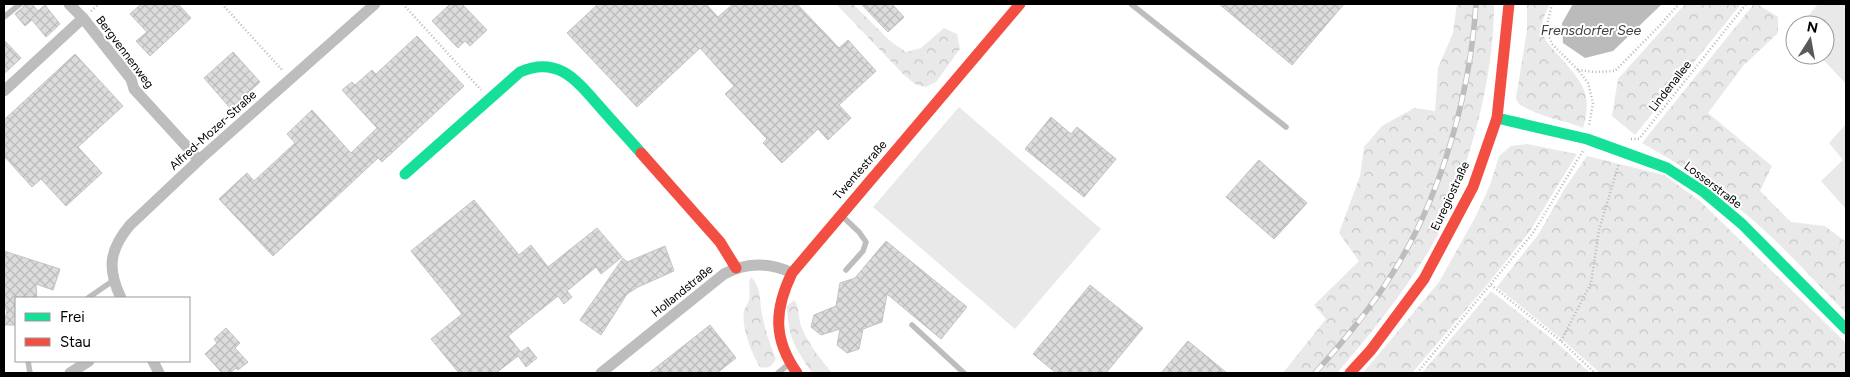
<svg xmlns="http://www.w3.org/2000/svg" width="1850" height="377" font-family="Figtree,sans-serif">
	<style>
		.grass { fill: #e9e9e9 }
		.forest { fill: url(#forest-crowns) }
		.water { fill: #bbb }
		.building { fill: url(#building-cross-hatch); stroke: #c4c4c4 }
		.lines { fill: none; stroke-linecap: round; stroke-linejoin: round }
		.path { stroke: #b8b8b8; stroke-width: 2.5; stroke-dasharray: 1 2.5; stroke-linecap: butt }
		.lane { stroke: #bdbdbd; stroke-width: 5.5 }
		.street { stroke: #bdbdbd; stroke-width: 11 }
		.fast { stroke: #16e098; stroke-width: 11 }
		.jam { stroke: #f24e42; stroke-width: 11 }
		.rail-casing { stroke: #bdbdbd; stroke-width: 5.5 }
		.rail { stroke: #fff; stroke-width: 4; stroke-dasharray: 11; stroke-linecap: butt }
		.labels { text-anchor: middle; stroke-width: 4; stroke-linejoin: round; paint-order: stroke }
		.street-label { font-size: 12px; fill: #000; stroke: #fff }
		.water-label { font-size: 14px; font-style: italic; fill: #3f3f3f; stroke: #fff }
	</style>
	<defs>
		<pattern id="forest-crowns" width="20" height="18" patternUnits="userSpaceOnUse" patternTransform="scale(1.25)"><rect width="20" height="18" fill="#e9e9e9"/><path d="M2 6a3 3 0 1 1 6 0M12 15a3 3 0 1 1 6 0" fill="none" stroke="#c6c6c6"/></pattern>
		<pattern id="building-cross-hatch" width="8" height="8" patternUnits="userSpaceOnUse" patternTransform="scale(1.25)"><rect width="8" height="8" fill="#dcdcdc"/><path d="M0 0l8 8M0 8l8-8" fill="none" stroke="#bbb"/></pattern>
	</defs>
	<rect width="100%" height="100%" fill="#fff"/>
	<g class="grass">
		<path d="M1818 4H1846V84L1819 55H1825V25H1801Z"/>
		<path d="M959 107 1101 229 1015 329 873 207Z"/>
		<path d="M1846 124V209L1821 181 1843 160 1829 143Z"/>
	</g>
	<g class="forest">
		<path d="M836 4H853L890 41 906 52 921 48 944 28 957 34 960 49 936 82 925 87 915 84 904 75Z"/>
		<path d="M1457 4H1494C1494 65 1479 128 1458 186 1454 197 1450 210 1445 221 1419 274 1375 329 1337 373H1283L1326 319 1314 305 1359 261 1339 233 1360 176 1364 147 1382 126 1414 108 1435 111 1438 68 1453 33Z"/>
		<path d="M1527 4H1550C1546 12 1541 21 1542 30 1543 38 1548 44 1554 50 1577 78 1595 89 1583 128 1562 119 1537 117 1518 103L1516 98 1527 30Z"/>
		<path d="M1685 4H1741L1635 135 1612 116 1618 79Z"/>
		<path d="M1754 4H1757L1778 17V33L1743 66 1708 113 1772 166 1760 191 1791 222 1825 226 1846 242V313C1816 283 1787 250 1754 221 1720 191 1682 165 1642 143Z"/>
		<path d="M1527 144 1577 154 1530 231 1487 285 1412 373H1363L1439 282 1476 216 1490 185 1499 156 1511 146Z"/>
		<path d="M1587 156 1664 175 1700 201 1846 343V373H1600L1564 341 1497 287 1538 235 1565 188Z"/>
		<path d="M751 277C762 289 759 299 762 314 765 330 770 345 776 359 771 367 769 369 760 367 752 354 741 327 744 311 745 307 748 304 749 300 751 292 747 285 751 277Z"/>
		<path d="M1491 291 1557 343 1590 373H1422Z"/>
		<path d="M794 300C800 308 798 317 801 326 808 344 820 358 832 373H812C795 347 788 338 787 306Z"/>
	</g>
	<path class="water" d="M1573 4H1662L1613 51 1585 58 1563 43 1562 23Z"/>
	<g class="building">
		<path d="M25 4H32L38 11 45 5 60 24 46 37 32 20 25 26 15 14 23 7Z"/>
		<path d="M141 4H178L191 18 150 56 136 41 147 32 130 14Z"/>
		<path d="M450 4H462L487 30 470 46 465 41 458 48 432 21Z"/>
		<path d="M598 4H706L718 17 733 4H797L839 48 848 40 876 71 839 105 851 118 828 140 818 129 782 163 763 143 767 139 725 94 734 86 700 48 637 107 567 33Z"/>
		<path d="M861 4H892L904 17 888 32Z"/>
		<path d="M1219 4H1344L1292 65Z"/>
		<path d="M417 36 464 86 382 162 378 158 273 256 219 199 247 173 254 181 295 143 287 134 312 110 351 153 377 128 342 90 352 82 355 85 372 70 376 74Z"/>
		<path d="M4 40 21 58 4 74Z"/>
		<path d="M233 52 260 82 231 109 204 78Z"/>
		<path d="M75 54 123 106 78 147 102 173 66 206 41 179 32 187 4 156V120Z"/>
		<path d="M1051 117 1071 134 1077 127 1116 159 1084 197 1025 149Z"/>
		<path d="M1259 160 1307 203 1274 239 1226 197Z"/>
		<path d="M474 200 519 255 531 245 548 267 597 228 622 257 601 274 596 267 567 291 572 297 564 304 558 296 508 336 521 352 528 347 537 358 526 367 518 356 496 373H459L431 339 462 314 411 251Z"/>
		<path d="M886 241 967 307 941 339 887 294 882 322 863 329 859 349 847 353 837 345 840 329 821 335 811 327 814 315 836 306 840 283 855 278Z"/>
		<path d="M665 246 674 271 638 287 627 294 601 335 580 320 623 258 627 262Z"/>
		<path d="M4 251 60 269 53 290 36 284 37 298H16V325H4L7 310 4 308Z"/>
		<path d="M1090 285 1143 328 1106 373H1056L1033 354Z"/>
		<path d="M710 325 736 358 717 373H649Z"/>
		<path d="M226 328 240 343 235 348 248 362 238 370 236 368 230 373H222L205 354 217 343 214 339Z"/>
		<path d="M1188 341 1227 373H1161Z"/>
	</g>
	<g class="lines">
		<g class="path">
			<path d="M222 4 283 71"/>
			<path d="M403 4 481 90"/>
			<path d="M1552 4 1546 29 1552 44 1578 70 1588 83 1593 103 1589 126"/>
			<path d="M91 11 99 4"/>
			<path d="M1578 70 1595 72 1615 71 1661 24 1679 4"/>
			<path d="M1631 139H1639L1746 4"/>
			<path d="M1491 285 1561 341 1595 373"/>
			<path d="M1561 341 1591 283 1599 230 1619 163"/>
			<path d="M1417 373 1533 233 1583 151"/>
		</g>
		<g class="lane">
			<path d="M1131 4 1286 127"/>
			<path d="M4 17 20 4"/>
			<path d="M842 216 859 232 866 242 863 251 846 270"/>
			<path d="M88 298 114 280"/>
			<path d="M912 325 964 373"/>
			<path d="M28 361 30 373"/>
			<path d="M778 373 789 364"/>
		</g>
		<g class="street">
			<path d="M69 4 83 18 131 79 134 89 199 160"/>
			<path d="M4 91 83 18"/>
			<path d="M121 298C107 269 109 250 130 225L199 160 375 4"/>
			<path d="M153 361 159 373"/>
			<path d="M70 373 89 361"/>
			<path d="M601 373 724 274C747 262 769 262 792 273"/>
		</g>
		<g class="fast">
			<path d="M1497 118 1587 139 1667 168 1704 192 1742 224 1846 329"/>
			<path d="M405 174 520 72C558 55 577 81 600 107 613 122 627 137 641 153"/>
		</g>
		<g class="jam">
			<path d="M641 153 720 242 736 268"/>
			<path d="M797 373C773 339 774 310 792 273L1020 4"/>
			<path d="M1350 373 1371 350 1424 279 1473 187 1497 118 1509 4"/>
		</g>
		<defs>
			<path id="rail" d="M1315 373C1344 341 1371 308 1394 271 1442 194 1470 94 1476 4"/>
		</defs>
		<use href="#rail" class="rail-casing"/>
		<use href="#rail" class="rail"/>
	</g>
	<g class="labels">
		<g class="street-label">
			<text transform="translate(125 52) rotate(53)" y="4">Bergvennenweg</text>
			<text transform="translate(1670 86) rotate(-52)" y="4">Lindenallee</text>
			<text transform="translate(213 130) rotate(-42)" y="4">Alfred-Mozer-Straße</text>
			<text transform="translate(860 170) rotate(-49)" y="4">Twentestraße</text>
			<text transform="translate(1713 185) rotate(37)" y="4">Losserstraße</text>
			<text transform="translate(1450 196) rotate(-65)" y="4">Euregiostraße</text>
			<text transform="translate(682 291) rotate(-39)" y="4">Hollandstraße</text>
		</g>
		<g class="water-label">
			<text x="1591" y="35">Frensdorfer See</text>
		</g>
	</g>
	<rect width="1850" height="377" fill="none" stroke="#000000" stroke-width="10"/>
	<rect x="15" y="297" width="175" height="65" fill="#ffffff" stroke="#999999"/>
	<rect x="25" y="313" width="25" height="8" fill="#16e098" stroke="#999999"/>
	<text x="60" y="322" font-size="15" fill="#000000">Frei</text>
	<rect x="25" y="338" width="25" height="8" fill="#f24e42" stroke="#999999"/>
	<text x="60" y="347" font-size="15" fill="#000000">Stau</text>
	<g transform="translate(1810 40) rotate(11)"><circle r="24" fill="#ffffff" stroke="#999999"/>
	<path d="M0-4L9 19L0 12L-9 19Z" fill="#595959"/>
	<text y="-8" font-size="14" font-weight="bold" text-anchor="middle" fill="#000000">N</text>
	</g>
</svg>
